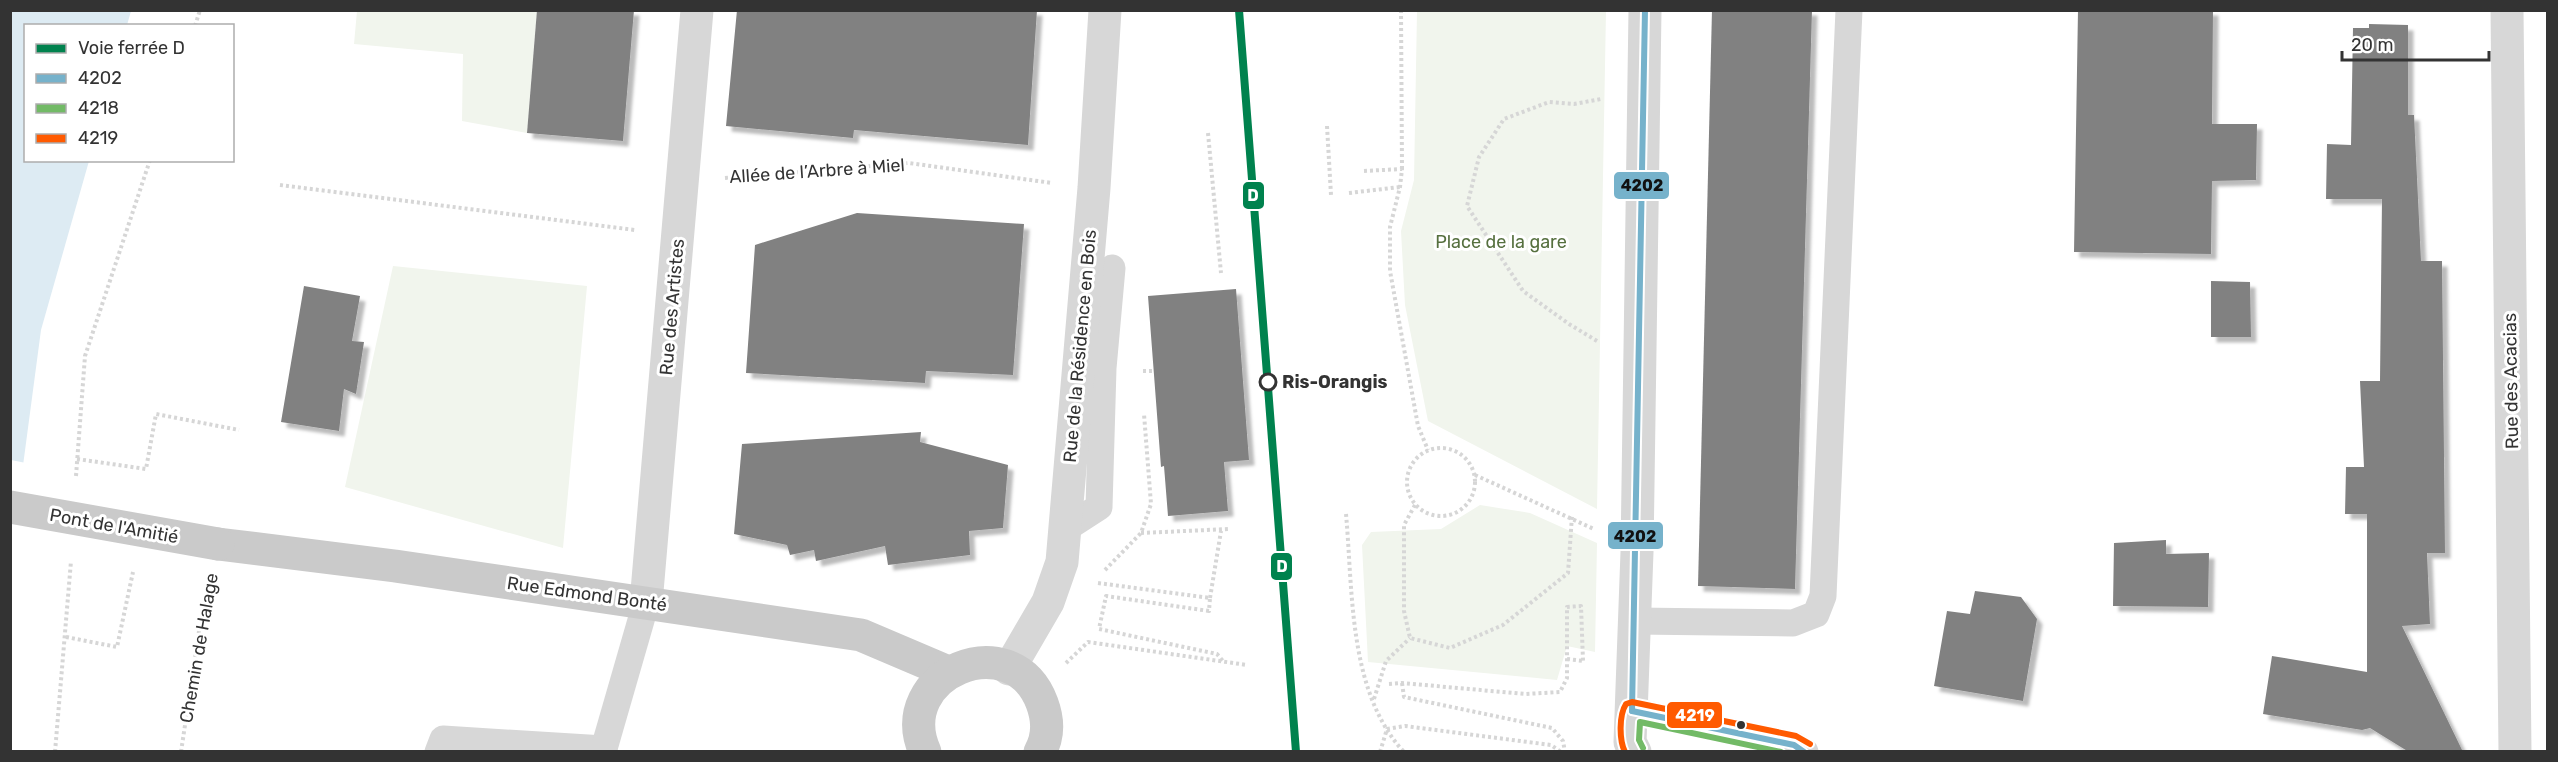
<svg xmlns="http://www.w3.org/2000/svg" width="2558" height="762" font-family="Rubik,sans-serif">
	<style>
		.green { fill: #f1f5ed }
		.water { fill: #ddebf3 }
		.pier { fill: #fff }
		.building { fill: #818181; filter: url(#shadow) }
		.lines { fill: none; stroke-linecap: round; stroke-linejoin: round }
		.path { stroke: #d6d6d6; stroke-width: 4; stroke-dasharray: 3 3; stroke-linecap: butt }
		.lane { stroke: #d7d7d7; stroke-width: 27 }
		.street { stroke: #d7d7d7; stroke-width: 33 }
		.primary { stroke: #cacaca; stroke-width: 33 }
		.primary-bridge { stroke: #cacaca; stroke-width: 33 }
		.bus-1-casing { stroke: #fff; stroke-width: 10 }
		.bus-2-casing { stroke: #fff; stroke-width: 10 }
		.bus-3-casing { stroke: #fff; stroke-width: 10 }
		.bus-1 { stroke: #76b2cb; stroke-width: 6 }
		.bus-2 { stroke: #72ba66; stroke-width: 6 }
		.bus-3 { stroke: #ff5a00; stroke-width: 6 }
		.rail-1-casing { stroke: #fff; stroke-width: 12 }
		.rail-1 { stroke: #00824e; stroke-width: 8 }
		.stop-dot { fill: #fff; stroke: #333; stroke-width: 3 }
		.bus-dot { fill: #333; stroke: #fff; stroke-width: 2 }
		.labels { text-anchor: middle; stroke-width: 6; stroke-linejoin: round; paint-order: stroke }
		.street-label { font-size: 18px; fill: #333; stroke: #fff }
		.park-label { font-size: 18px; fill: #56703f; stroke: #fff }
		.stop-label { font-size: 18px; font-weight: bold; fill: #333; stroke: #fff; text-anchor: start }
		.line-badge { stroke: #fff; stroke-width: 2 }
		.badge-label { font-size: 16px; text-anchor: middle; font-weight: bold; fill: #fff }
		.pale-badge-label { font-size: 16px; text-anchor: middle; font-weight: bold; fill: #111 }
	</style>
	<defs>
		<filter id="shadow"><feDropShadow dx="5.5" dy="5.5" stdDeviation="1.5" flood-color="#0004"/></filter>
	</defs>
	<rect width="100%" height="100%" fill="#fff"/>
	<g class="green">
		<path d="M357 11H537L527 133 462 121 463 54 354 44Z"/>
		<path d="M1417 11H1606L1597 509 1428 421 1405 305 1401 231 1414 180Z"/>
		<path d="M393 266 587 286 563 548 345 487Z"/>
		<path d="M1480 505 1530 513 1597 543 1595 652 1567 646 1557 680 1368 662 1362 545 1371 532 1441 529Z"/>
	</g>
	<path class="water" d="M11 11H131L127 25 26 26V160L89 161 41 330 11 556Z"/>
	<path class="pier" d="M11 460 26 463 14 554 10 553Z"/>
	<g class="building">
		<path d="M537 10H634L623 141 527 133Z"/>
		<path d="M737 10H1037L1028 145 854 130 853 138 726 126Z"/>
		<path d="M1712 10H1812L1795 589 1698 586Z"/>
		<path d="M2078 10H2213L2212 124H2257L2256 180 2212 181 2211 254 2074 252Z"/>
		<path d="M2369 24 2408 25V115H2414L2421 261H2442L2445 553H2427L2430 624 2402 626 2463 752H2409L2370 728 2362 730 2263 714 2272 656 2367 672V514H2345L2346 467H2364L2360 381H2380L2382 199H2326L2327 144 2351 145 2353 28H2369Z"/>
		<path d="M857 213 1024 224 1013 375 926 371 925 383 746 373 755 245Z"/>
		<path d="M2211 281 2250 282 2251 337H2211Z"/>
		<path d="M304 286 360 296 352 341 364 342 356 394 344 389 339 431 281 422Z"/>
		<path d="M1236 289 1249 460 1224 462 1228 511 1168 516 1164 466 1161 467 1148 296Z"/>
		<path d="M921 432 920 442 1008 465 1003 528 969 531 970 555 888 565 885 546 816 561 814 550 790 555 787 545 734 534 742 444Z"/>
		<path d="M2166 540V554L2209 553 2208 607 2113 606 2114 543Z"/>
		<path d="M1975 591 2021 597 2037 619 2023 701 1934 686 1947 611 1970 614Z"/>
	</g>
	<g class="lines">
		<g class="path">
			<path d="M1401 10 1402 169"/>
			<path d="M195 26 200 10"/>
			<path d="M1327 126 1331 195"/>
			<path d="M1208 133 1221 273"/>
			<path d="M1364 171 1402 169 1400 187 1390 227V271L1418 426 1428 450"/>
			<path d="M725 178 909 163 1052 183"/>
			<path d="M280 185 635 230"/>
			<path d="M1349 193 1400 187"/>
			<path d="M1597 341 1569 324 1523 291 1467 206 1479 157 1504 119 1549 102 1574 104 1601 99"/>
			<path d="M1143 371H1154"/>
			<circle cx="1441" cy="482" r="34"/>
			<path d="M77 459 146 469 156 414 239 430"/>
			<path d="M1475 475 1594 529"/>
			<path d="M76 476 85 356 150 160"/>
			<path d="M1415 505 1404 525V611L1410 638 1450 648 1503 625 1568 573 1572 516"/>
			<path d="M1346 514C1353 591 1348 692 1404 752"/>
			<path d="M1141 533 1229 529"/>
			<path d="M1105 570 1141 533 1151 504 1144 414"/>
			<path d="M1098 583 1210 598 1209 611 1106 596 1099 629 1217 654 1223 661"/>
			<path d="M1210 598 1221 531"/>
			<path d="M66 637 117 647 133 572"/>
			<path d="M1567 659 1584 661"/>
			<path d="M1066 663 1088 642 1247 665"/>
			<path d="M1402 683 1404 697 1552 728 1563 741 1565 752"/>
			<path d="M1389 684 1402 683 1525 694 1560 692 1567 678V607L1581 606 1583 661"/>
			<path d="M1374 699 1386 661 1410 638"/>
			<path d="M55 752 71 561"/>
			<path d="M181 752 201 618 208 586"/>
			<path d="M1380 752 1387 729 1405 726 1551 745 1561 752"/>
		</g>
		<g class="lane">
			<path d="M1065 529 1099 507 1103 368 1112 268"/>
			<path d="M1635 621 1793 623 1816 614 1823 596 1849 10"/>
			<path d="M1632 711 1794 745 1805 752"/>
			<path d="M438 752 443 739 604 749"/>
			<path d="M603 752 646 603"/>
		</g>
		<g class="street">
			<path d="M2507 10 2515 752"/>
			<path d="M646 603 697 10"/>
			<path d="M1009 669 1048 602 1062 562 1094 188 1105 10"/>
			<path d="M1635 752 1630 742 1637 552 1645 10"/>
		</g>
		<g class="primary">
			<path d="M218 544 395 566 861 635 948 672"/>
			<path d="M925 752C890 674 1012 623 1042 703 1048 719 1049 736 1040 752"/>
		</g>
		<path class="primary-bridge" d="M10 507 218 544"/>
		<defs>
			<g id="bus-1">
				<path d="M1632 711 1645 10"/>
				<path d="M1632 711 1794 745 1804 752"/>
			</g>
			<path id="bus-2" d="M1643 748 1639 740 1640 722 1781 752"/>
			<path id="bus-3" d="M1625 752C1619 740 1619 715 1626 704L1632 702 1796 736 1810 744"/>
		</defs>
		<use href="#bus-1" class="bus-1-casing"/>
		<use href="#bus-2" class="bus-2-casing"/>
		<use href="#bus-3" class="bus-3-casing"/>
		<use href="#bus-1" class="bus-1"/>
		<use href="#bus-2" class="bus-2"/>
		<use href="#bus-3" class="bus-3"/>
		<defs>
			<path id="rail-1" d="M1239 10 1296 752"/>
		</defs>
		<use href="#rail-1" class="rail-1-casing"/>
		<use href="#rail-1" class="rail-1"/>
	</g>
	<circle class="stop-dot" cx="1268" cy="382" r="8"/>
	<circle class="bus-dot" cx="1741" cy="725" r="5"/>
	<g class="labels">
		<g class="street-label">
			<text transform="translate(817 171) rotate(-4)" y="6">Allée de l’Arbre à Miel</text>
			<text transform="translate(672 307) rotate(-85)" y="6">Rue des Artistes</text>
			<text transform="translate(1080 346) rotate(-85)" y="6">Rue de la Résidence en Bois</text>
			<text transform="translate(2511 381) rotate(-91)" y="6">Rue des Acacias</text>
			<text transform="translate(114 526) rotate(10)" y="6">Pont de l'Amitié</text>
			<text transform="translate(587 594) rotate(8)" y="6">Rue Edmond Bonté</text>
			<text transform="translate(199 648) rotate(-80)" y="6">Chemin de Halage</text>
		</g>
		<g class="park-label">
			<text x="1501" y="248">Place de la gare</text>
		</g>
		<g class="stop-label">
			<text x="1282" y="388">Ris-Orangis</text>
		</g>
	</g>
	<g class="line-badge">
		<rect x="1613" y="171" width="57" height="29" rx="6" fill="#76b2cb"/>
		<rect x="1242" y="181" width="23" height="29" rx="6" fill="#00824e"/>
		<rect x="1607" y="521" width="57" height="29" rx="6" fill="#76b2cb"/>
		<rect x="1270" y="552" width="23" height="29" rx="6" fill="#00824e"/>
		<rect x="1666" y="701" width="57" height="28" rx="6" fill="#ff5a00"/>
	</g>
	<g class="badge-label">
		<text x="1253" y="201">D</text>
		<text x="1282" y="572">D</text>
		<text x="1695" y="721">4219</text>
	</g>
	<g class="pale-badge-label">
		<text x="1642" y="191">4202</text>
		<text x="1635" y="542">4202</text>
	</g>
	<rect width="2558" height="762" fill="none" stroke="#333333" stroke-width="24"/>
	<rect x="24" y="24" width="210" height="138" fill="#ffffff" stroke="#adadad" stroke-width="1.5"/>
	<rect x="36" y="44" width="30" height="9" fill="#00824e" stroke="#adadad" stroke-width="1.5"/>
	<text x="78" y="54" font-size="18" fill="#333333">Voie ferrée D</text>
	<rect x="36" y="74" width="30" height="9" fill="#76b2cb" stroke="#adadad" stroke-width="1.5"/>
	<text x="78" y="84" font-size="18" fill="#333333">4202</text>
	<rect x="36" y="104" width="30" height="9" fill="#72ba66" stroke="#adadad" stroke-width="1.5"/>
	<text x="78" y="114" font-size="18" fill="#333333">4218</text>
	<rect x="36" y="134" width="30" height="9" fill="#ff5a00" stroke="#adadad" stroke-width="1.5"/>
	<text x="78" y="144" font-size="18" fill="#333333">4219</text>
	<path d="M2342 51v9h147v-9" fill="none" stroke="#333333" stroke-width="3"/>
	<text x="2351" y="51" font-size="18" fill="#333333" stroke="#ffffff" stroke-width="4.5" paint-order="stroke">20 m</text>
</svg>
